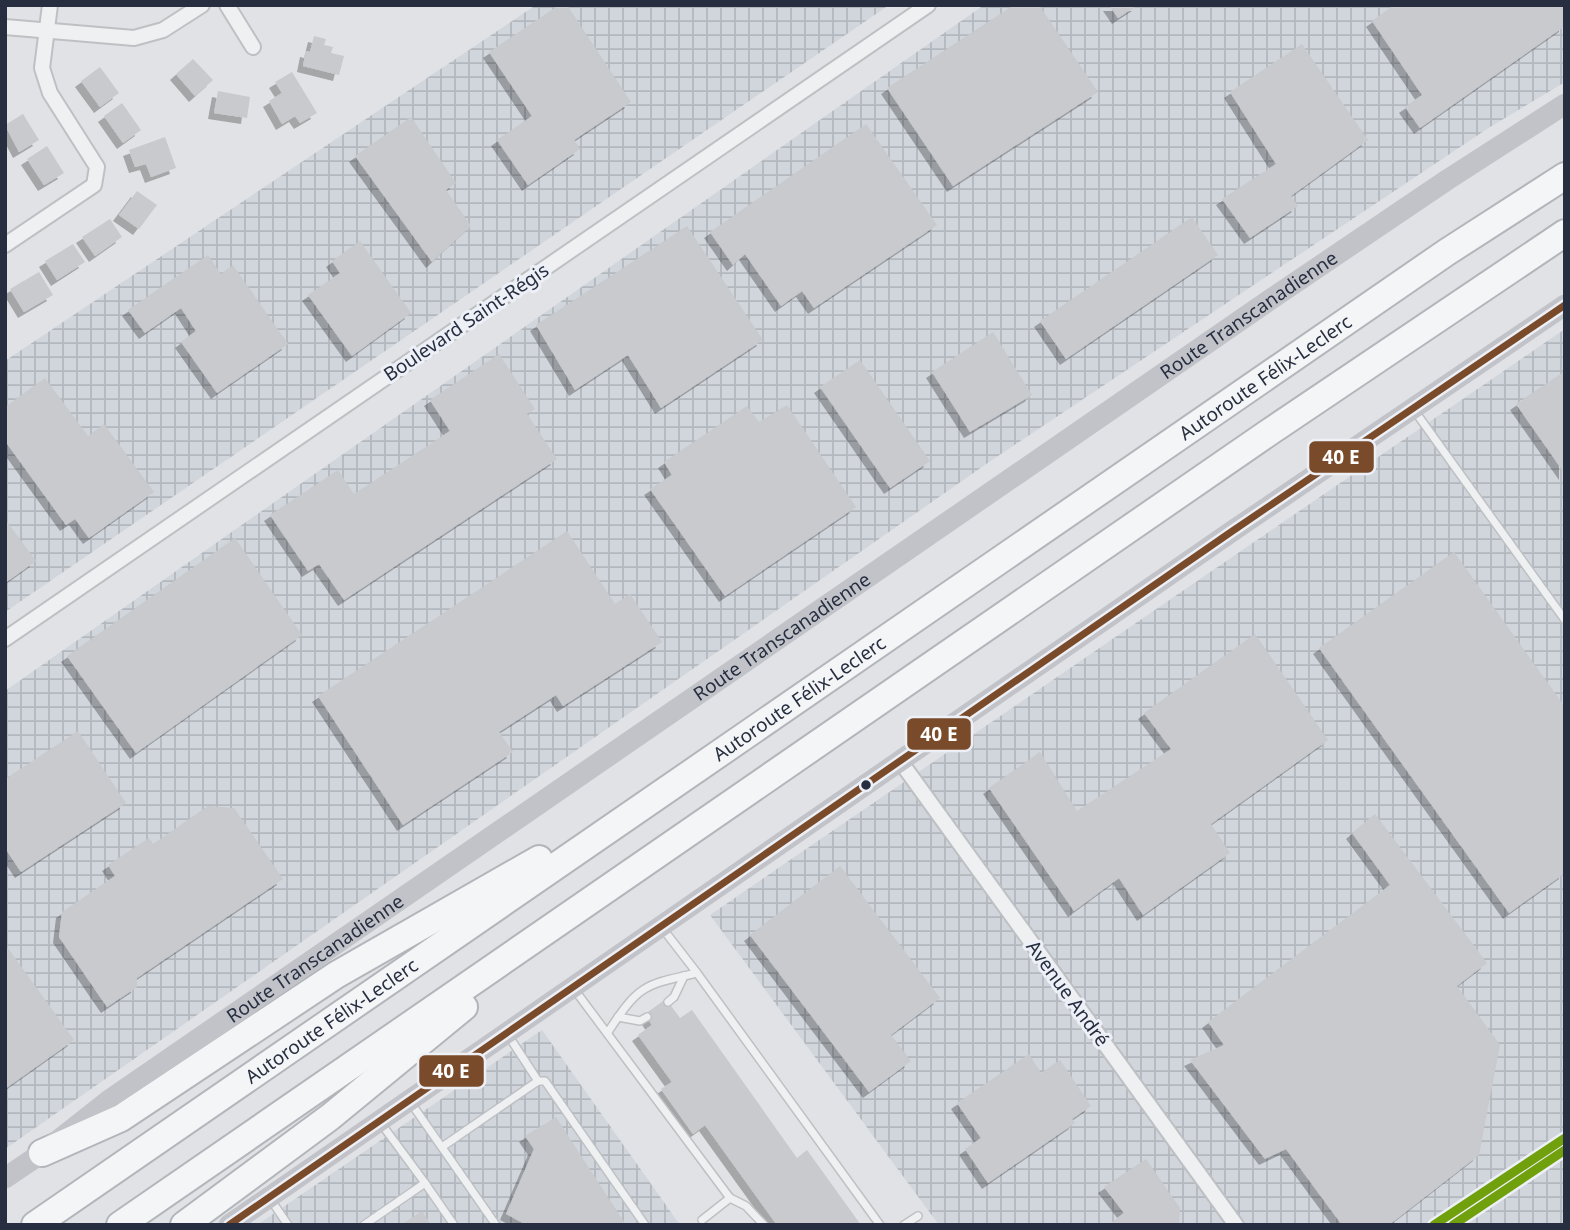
<svg xmlns="http://www.w3.org/2000/svg" width="1570" height="1230" font-family="'Noto Sans',sans-serif">
	<style>
		.industrial { fill: url(#industrial-grid) }
		.building { fill: #c8cacd; filter: url(#shadow) }
		.lines { fill: none; stroke-linecap: round; stroke-linejoin: round }
		.lane-casing { stroke: #bec0c3; stroke-width: 10 }
		.street-casing { stroke: #bec0c3; stroke-width: 18 }
		.highway-casing { stroke: #b2b5ba; stroke-width: 30 }
		.lane { stroke: #eff0f2; stroke-width: 7 }
		.street { stroke: #eff0f2; stroke-width: 14 }
		.secondary { stroke: #c1c3c9; stroke-width: 21 }
		.highway { stroke: #f4f5f6; stroke-width: 26 }
		.bus-1-casing { stroke: #edf0f6; stroke-width: 12 }
		.bus-1 { stroke: #7a4b2a; stroke-width: 7 }
		.rail-1-casing { stroke: #edf0f6; stroke-width: 14 }
		.rail-2-casing { stroke: #edf0f6; stroke-width: 14 }
		.rail-1 { stroke: #71a00d; stroke-width: 9 }
		.rail-2 { stroke: #71a00d; stroke-width: 9 }
		.bus-dot { fill: #262e40; stroke: #edf0f6; stroke-width: 2.5 }
		.labels { text-anchor: middle; stroke-width: 6; stroke-linejoin: round; paint-order: stroke }
		.street-label { font-size: 19px; fill: #262e40; stroke: #edf0f6 }
		.line-badge { stroke: #edf0f6; stroke-width: 2.5 }
		.badge-label { font-size: 19px; text-anchor: middle; font-weight: bold; fill: #fff }
	</style>
	<defs>
		<pattern id="industrial-grid" width="8" height="8" patternUnits="userSpaceOnUse" patternTransform="scale(1.75)"><rect width="8" height="8" fill="#d1d5dc"/><path d="M0 4h8M4 0v8" fill="none" stroke="#b3b7be"/></pattern>
		<filter id="shadow"><feDropShadow dx="-6" dy="6" stdDeviation="0" flood-color="#0004"/></filter>
	</defs>
	<rect width="100%" height="100%" fill="#e0e2e5"/>
	<g class="industrial">
		<path d="M536 5H889L5 612V361Z"/>
		<path d="M984 5H1565V82L1490 127 992 460 5 1149V691Z"/>
		<path d="M1565 329V1225H939L710 915Z"/>
		<path d="M542 1030 680 1225H257Z"/>
	</g>
	<g class="building">
		<path d="M559 5H567L631 102 574 140 580 149 528 185 497 140 532 116 489 52Z"/>
		<path d="M1014 5H1039L1098 92 953 186 887 88Z"/>
		<path d="M1109 5H1138L1118 18Z"/>
		<path d="M1394 5H1565V26L1420 128 1405 107 1422 95 1372 21Z"/>
		<path d="M314 36 326 39 324 45 333 47 331 53 344 56 339 75 303 66 306 51 310 52Z"/>
		<path d="M1302 44 1368 140 1291 196 1298 206 1250 238 1222 199 1276 164 1230 92Z"/>
		<path d="M193 59 213 80 195 96 176 74Z"/>
		<path d="M100 67 119 93 100 107 81 81Z"/>
		<path d="M292 72 317 113 300 123 295 116 282 124 269 101 282 93 275 82Z"/>
		<path d="M218 91 250 97 247 118 214 113Z"/>
		<path d="M122 103 141 130 123 143 104 116Z"/>
		<path d="M23 114 39 140 19 152 5 125Z"/>
		<path d="M411 117 456 183 446 190 471 226 432 262 355 156Z"/>
		<path d="M866 124 937 225 814 308 802 291 781 306 745 254 733 265 710 232Z"/>
		<path d="M165 137 176 168 151 177 146 164 135 167 129 150Z"/>
		<path d="M47 146 64 173 44 185 27 159Z"/>
		<path d="M137 191 157 205 139 229 119 215Z"/>
		<path d="M1192 217 1218 255 1066 359 1040 321Z"/>
		<path d="M110 219 122 237 95 256 82 237Z"/>
		<path d="M687 226 763 340 661 408 628 355 575 390 536 325Z"/>
		<path d="M360 241 411 313 352 356 308 295 340 273 332 261Z"/>
		<path d="M73 244 85 262 57 280 45 261Z"/>
		<path d="M208 255 221 274 233 265 288 344 217 393 181 342 196 331 181 308 145 333 128 310Z"/>
		<path d="M39 272 53 295 24 312 10 289Z"/>
		<path d="M993 332 1032 395 970 432 932 372Z"/>
		<path d="M499 354 535 409 527 414 557 459 344 600 319 564 308 571 270 515 338 470 354 494 450 431 430 400Z"/>
		<path d="M860 360 930 461 890 488 820 387Z"/>
		<path d="M1565 371V474L1516 404Z"/>
		<path d="M45 378 88 436 104 424 154 492 89 538 75 519 66 525 5 441V407Z"/>
		<path d="M787 405 856 507 725 596 650 489 672 475 664 462 747 406 759 422Z"/>
		<path d="M5 519 36 561 5 583Z"/>
		<path d="M567 531 615 604 630 594 662 642 563 706 556 695 499 732 513 752 403 825 318 696Z"/>
		<path d="M235 538 302 635 136 753 67 656Z"/>
		<path d="M1454 552 1565 707V873L1509 913 1319 648Z"/>
		<path d="M1255 634 1328 740 1211 824 1230 853 1143 915 1119 878 1074 911 989 788 1040 752 1077 811 1171 749 1144 713Z"/>
		<path d="M78 731 126 803 21 872 5 848V779Z"/>
		<path d="M208 806 234 808 283 879 137 978V987L107 1007 59 937 62 912 115 876 108 865 149 838 153 844Z"/>
		<path d="M1375 814 1487 963 1457 986 1500 1045 1479 1155 1389 1225H1342L1286 1149 1265 1159 1190 1060 1224 1045 1208 1022 1390 885 1352 833Z"/>
		<path d="M840 866 940 998 891 1035 911 1061 869 1092 750 935Z"/>
		<path d="M5 944 74 1040 5 1089Z"/>
		<path d="M666 999 680 1018 692 1010 797 1158 807 1150 861 1225H777L705 1125 693 1134 661 1089 672 1082 638 1035 652 1025 645 1014Z"/>
		<path d="M1029 1054 1041 1073 1060 1060 1091 1106 1072 1119 1075 1123 988 1183 965 1149 981 1138 957 1103Z"/>
		<path d="M556 1117 626 1225H522L523 1223 506 1214 534 1149 525 1136Z"/>
		<path d="M1146 1159 1180 1208 1179 1225H1108L1124 1213 1104 1187Z"/>
		<path d="M422 1211 431 1225H401Z"/>
	</g>
	<g class="lines">
		<defs>
			<g id="lane">
				<path d="M1414 410 1565 620"/>
				<path d="M663 929 697 973 880 1225"/>
				<path d="M574 989 730 1198 702 1220"/>
				<path d="M668 1002 674 997 684 976"/>
				<path d="M618 1017 640 1021 647 1017"/>
				<path d="M608 1032C639 985 643 985 697 973"/>
				<path d="M508 1035 538 1081H545L645 1225"/>
				<path d="M411 1103 496 1225"/>
				<path d="M442 1147 538 1081"/>
				<path d="M425 1183 454 1225"/>
				<path d="M730 1198 746 1206 764 1225"/>
				<path d="M271 1200 288 1225"/>
				<path d="M364 1225 425 1183 380 1122"/>
				<path d="M904 1225 918 1216"/>
			</g>
			<g id="street">
				<path d="M227 5 253 47"/>
				<path d="M5 27 134 38 163 30 202 5"/>
				<path d="M5 245 94 185 97 167 50 93 42 68 50 5"/>
				<path d="M5 639 928 5"/>
				<path d="M900 761 1236 1225"/>
			</g>
			<g id="highway">
				<path d="M42 1153 121 1118 336 975 539 859"/>
				<path id="s2" d="M35 1225 1447 252 1565 176"/>
				<path d="M120 1225 1268 433 1565 233"/>
				<path d="M184 1225 330 1117 464 1007"/>
			</g>
		</defs>
		<use href="#lane" class="lane-casing"/>
		<use href="#street" class="street-casing"/>
		<use href="#highway" class="highway-casing"/>
		<use href="#lane" class="lane"/>
		<use href="#street" class="street"/>
		<g class="secondary">
			<path id="s1" d="M5 1178 42 1153 108 1101 1274 297 1447 180 1565 104"/>
			<path d="M229 1225 1231 532 1565 305"/>
		</g>
		<use href="#highway" class="highway"/>
		<defs>
			<path id="bus-1" d="M229 1225 1231 532 1565 305"/>
		</defs>
		<use href="#bus-1" class="bus-1-casing"/>
		<use href="#bus-1" class="bus-1"/>
		<defs>
			<path id="rail-1" d="M1434 1225 1565 1138"/>
			<path id="rail-2" d="M1453 1225 1565 1150"/>
		</defs>
		<use href="#rail-1" class="rail-1-casing"/>
		<use href="#rail-2" class="rail-2-casing"/>
		<use href="#rail-1" class="rail-1"/>
		<use href="#rail-2" class="rail-2"/>
	</g>
	<circle class="bus-dot" cx="866" cy="785" r="6"/>
	<g class="labels">
		<g class="street-label">
			<text dy="7" stroke="none"><textPath href="#s1" startOffset="1514">Route Transcanadienne</textPath></text>
			<text transform="translate(466 322) rotate(-34)" y="7">Boulevard Saint-Régis</text>
			<text dy="7" stroke="none"><textPath href="#s2" startOffset="1494">Autoroute Félix-Leclerc</textPath></text>
			<text dy="7" stroke="none"><textPath href="#s1" startOffset="947">Route Transcanadienne</textPath></text>
			<text dy="7" stroke="none"><textPath href="#s2" startOffset="928">Autoroute Félix-Leclerc</textPath></text>
			<text dy="7" stroke="none"><textPath href="#s1" startOffset="380">Route Transcanadienne</textPath></text>
			<text transform="translate(1068 993) rotate(54)" y="7">Avenue André</text>
			<text dy="7" stroke="none"><textPath href="#s2" startOffset="360">Autoroute Félix-Leclerc</textPath></text>
		</g>
	</g>
	<g class="line-badge">
		<rect x="1308" y="440" width="67" height="34" rx="7" fill="#7a4b2a"/>
		<rect x="906" y="717" width="66" height="34" rx="7" fill="#7a4b2a"/>
		<rect x="418" y="1054" width="67" height="34" rx="7" fill="#7a4b2a"/>
	</g>
	<g class="badge-label">
		<text x="1341" y="464">40 E</text>
		<text x="939" y="741">40 E</text>
		<text x="451" y="1078">40 E</text>
	</g>
	<rect width="1570" height="1230" fill="none" stroke="#262e40" stroke-width="14"/>
</svg>
